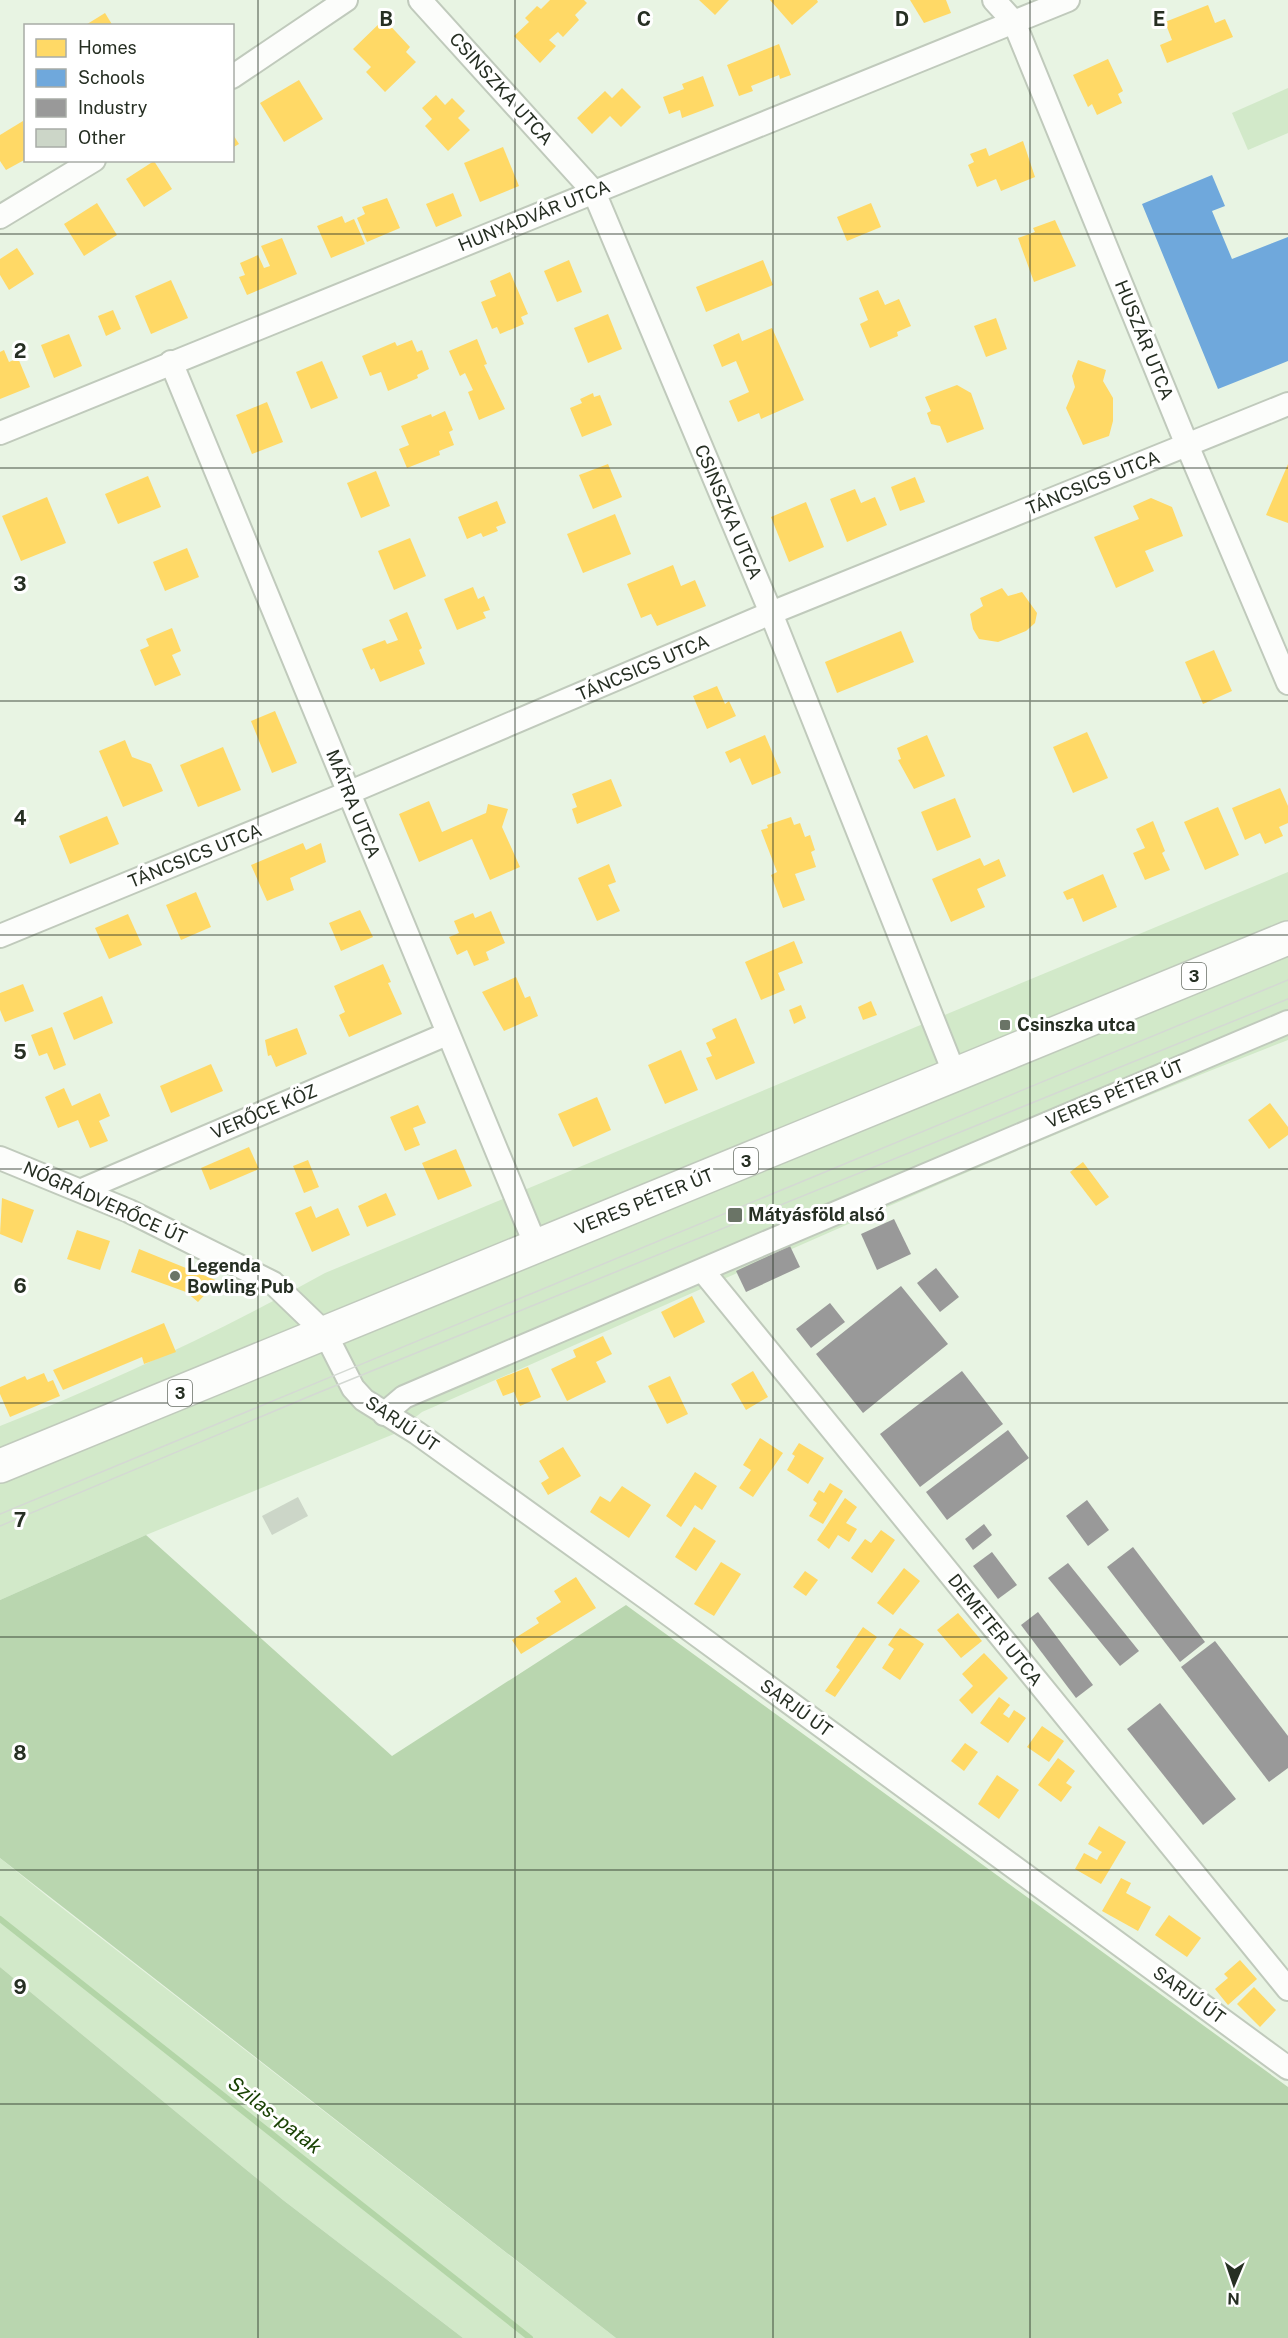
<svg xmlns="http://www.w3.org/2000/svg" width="1288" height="2338" font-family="'Public Sans',sans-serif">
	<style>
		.green { fill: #d2e9c9 }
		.forest { fill: #b9d6af }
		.homes { fill: #ffd966 }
		.schools { fill: #6fa8dc }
		.industry { fill: #999 }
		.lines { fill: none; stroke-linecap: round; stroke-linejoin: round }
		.stream { stroke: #b3d5a7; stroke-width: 6 }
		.building { fill: #ccd6c8 }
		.minor-casing { stroke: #c0cabc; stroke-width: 26 }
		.primary-casing { stroke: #c0cabc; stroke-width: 36 }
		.minor { stroke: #fcfdfb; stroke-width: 22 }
		.primary { stroke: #fcfdfb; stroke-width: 33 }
		.tram { stroke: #d4d9d3; stroke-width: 1.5 }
		.grid { fill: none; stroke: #262f23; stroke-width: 1.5; stroke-opacity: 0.55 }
		.poi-dot { fill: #6a7466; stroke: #fff; stroke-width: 2 }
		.labels { text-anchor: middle; stroke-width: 6; stroke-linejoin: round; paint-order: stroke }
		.shield { fill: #fff; stroke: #676d65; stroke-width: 1.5 }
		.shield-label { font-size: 16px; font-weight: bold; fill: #262f23 }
		.street-label { font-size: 18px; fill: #262f23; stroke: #fff }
		.poi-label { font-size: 18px; font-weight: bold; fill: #262f23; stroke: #fff; text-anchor: start }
		.water-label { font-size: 20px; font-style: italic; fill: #1a4204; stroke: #fff }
		.grid-label { font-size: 20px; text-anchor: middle; font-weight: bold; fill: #262f23; stroke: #fff; stroke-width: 6; stroke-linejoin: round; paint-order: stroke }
	</style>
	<rect width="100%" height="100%" fill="#e8f4e3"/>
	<g class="green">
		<path d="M1288 88V133L1248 150 1232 113Z"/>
		<path d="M1288 872V1040C995 1154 710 1287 422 1412L394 1434 146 1535 0 1600V1426C111 1382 221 1331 325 1273Z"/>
		<path d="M0 1858 48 1897 616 2338H463L283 2200 0 1967Z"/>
	</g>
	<g class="forest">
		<path d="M146 1535 392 1756 626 1605 1288 2087V2338H616L0 1858V1600Z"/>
		<path d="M0 1967 283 2200 463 2338H0Z"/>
	</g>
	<g class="homes">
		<path d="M550 0H584L587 3 575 15 579 20 563 37 558 32 549 40 556 46 540 63 514 36 529 22 525 18 537 6 541 9Z"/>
		<path d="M699 0H729L715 15Z"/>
		<path d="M770 0H817L818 2 792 25Z"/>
		<path d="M910 0H946L951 13 924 23Z"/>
		<path d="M1208 5 1215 23 1225 19 1233 37 1167 63 1160 45 1172 40 1165 22Z"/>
		<path d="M105 13 113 26H84Z"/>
		<path d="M384 19 410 47 406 52 416 62 385 92 366 72 371 67 353 49Z"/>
		<path d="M779 44 791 75 780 79 779 75 751 86 753 91 739 96 727 65Z"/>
		<path d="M1108 59 1123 91 1118 94 1122 103 1097 115 1092 104 1088 107 1073 75Z"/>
		<path d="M703 76 714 106 682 118 680 110 669 114 663 97 684 89 682 84Z"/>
		<path d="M299 80 323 119 284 142 260 103Z"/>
		<path d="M622 88 641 107 621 127 610 116 592 134 577 118 605 91 612 98Z"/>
		<path d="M436 95 445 105 452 98 465 111 458 118 470 130 448 151 425 126 432 119 422 108Z"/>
		<path d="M23 121 26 159 6 170 0 161V135Z"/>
		<path d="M232 133 239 144 232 148Z"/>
		<path d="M1023 141 1035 177 1001 191 996 179 977 187 968 165 974 162 970 154 986 148 989 156Z"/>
		<path d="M503 147 519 186 480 202 464 163Z"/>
		<path d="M154 161 172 189 144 207 126 179Z"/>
		<path d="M453 193 462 216 436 227 426 204Z"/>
		<path d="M387 198 400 228 367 242 357 218 365 214 362 207Z"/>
		<path d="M97 203 117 235 84 256 64 224Z"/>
		<path d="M871 203 881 227 847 241 837 217Z"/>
		<path d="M342 216 345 223 354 219 365 244 331 258 317 226Z"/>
		<path d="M1055 220 1076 266 1034 282 1018 238 1035 232 1033 228Z"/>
		<path d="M282 238 297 274 247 295 239 277 245 275 240 263 258 255 264 268 270 266 261 246Z"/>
		<path d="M17 248 34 274 9 290 0 275V259Z"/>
		<path d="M569 260 582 292 557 302 544 271Z"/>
		<path d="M763 260 773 285 706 312 696 287Z"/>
		<path d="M510 272 528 314 521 317 524 324 500 334 497 327 492 329 481 302 496 296 490 281Z"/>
		<path d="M171 280 188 318 151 334 135 296Z"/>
		<path d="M878 290 885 305 899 299 911 326 897 332 898 336 870 348 860 324 868 320 859 298Z"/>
		<path d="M113 310 121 329 106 336 98 316Z"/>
		<path d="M608 314 622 349 588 363 574 328Z"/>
		<path d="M996 318 1007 349 986 357 974 326Z"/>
		<path d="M772 328 804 400 761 419 759 413 738 422 729 401 749 392 736 361 722 367 713 345 739 333 742 341Z"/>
		<path d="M69 334 82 366 54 378 41 345Z"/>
		<path d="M477 339 487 364 484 365 505 409 479 420 468 392 473 390 465 373 460 376 449 351Z"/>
		<path d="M412 340 417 352 422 350 429 369 417 375 418 378 388 391 381 372 370 376 362 356 395 342 397 346Z"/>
		<path d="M4 350 9 362 18 358 30 387 0 399V352Z"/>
		<path d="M1078 360 1106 370 1103 381 1113 398V421L1109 436 1083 445 1066 408 1075 387 1072 376Z"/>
		<path d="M322 361 338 398 311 409 296 372Z"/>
		<path d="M957 385 971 393 984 429 947 443 940 426 931 424 927 413 931 411 925 397Z"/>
		<path d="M593 393 594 397 600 395 612 425 582 437 570 408 582 403 580 399Z"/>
		<path d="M267 402 283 442 252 454 236 415Z"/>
		<path d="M445 411 453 430 449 432 454 445 439 451 440 455 407 468 399 449 409 445 401 426 431 414 432 417Z"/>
		<path d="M608 464 622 497 593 509 579 475Z"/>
		<path d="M1288 464V523L1266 515Z"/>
		<path d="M376 471 390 506 361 518 347 483Z"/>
		<path d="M148 476 161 507 118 524 105 494Z"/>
		<path d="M915 477 925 502 900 511 891 487Z"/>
		<path d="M855 489 861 503 875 497 887 525 847 542 830 499Z"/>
		<path d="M47 497 66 543 21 561 2 516Z"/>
		<path d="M1151 498 1172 507 1183 536 1145 551 1154 571 1116 588 1094 537 1139 519 1133 506Z"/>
		<path d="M497 501 506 523 496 527 498 531 483 537 481 533 467 539 458 517Z"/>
		<path d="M806 502 824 547 789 562 771 517Z"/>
		<path d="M615 514 631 554 583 573 567 534Z"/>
		<path d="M410 538 426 576 394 590 378 551Z"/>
		<path d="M187 548 199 577 165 591 153 562Z"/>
		<path d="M673 565 681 586 695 580 706 606 657 626 651 614 641 618 627 584Z"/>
		<path d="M473 587 478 599 484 596 490 610 483 612 486 618 457 630 444 599Z"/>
		<path d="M1002 588 1008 596 1022 592 1037 613 1035 623 1026 631 998 642 979 639 973 629 970 614 983 606 980 598Z"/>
		<path d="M407 612 422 648 419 650 425 664 380 682 374 668 371 670 362 649 385 640 387 644 398 640 389 620Z"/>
		<path d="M172 628 181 651 172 655 181 675 155 686 140 650 149 646 146 639Z"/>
		<path d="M901 631 914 662 837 693 825 662Z"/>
		<path d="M1214 650 1232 691 1203 704 1185 662Z"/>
		<path d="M717 686 725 704 729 701 736 716 707 729 693 696Z"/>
		<path d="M275 711 297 763 272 773 251 721Z"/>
		<path d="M1087 732 1108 778 1073 793 1053 747Z"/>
		<path d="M765 735 781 773 752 785 740 758 730 763 725 752Z"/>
		<path d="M927 735 945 776 914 789 898 760 901 759 897 748Z"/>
		<path d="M125 740 132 757 151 764 163 791 123 807 99 751Z"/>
		<path d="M223 747 241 790 198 807 180 765Z"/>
		<path d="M611 779 622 806 577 824 572 809 577 807 572 794Z"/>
		<path d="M1280 788 1288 806V823L1279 827 1283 836 1265 844 1260 833 1245 840 1232 808Z"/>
		<path d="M955 798 971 837 937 851 921 812Z"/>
		<path d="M429 801 442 832 486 813 488 804 508 809 502 827 520 867 490 880 472 839 419 862 399 814Z"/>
		<path d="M1218 807 1239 855 1205 870 1184 822Z"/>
		<path d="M107 816 119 844 70 864 59 836Z"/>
		<path d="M791 817 794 825 800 823 805 837 810 835 815 850 811 852 816 867 795 874 805 900 783 908 771 875 777 872 761 830 768 828 767 825Z"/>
		<path d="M1153 821 1165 851 1162 853 1170 870 1145 880 1133 853 1145 848 1136 829Z"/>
		<path d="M303 843 306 850 321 843 326 862 290 878 294 890 267 901 251 865Z"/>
		<path d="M980 858 984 866 999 859 1006 876 977 889 985 907 951 922 932 879Z"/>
		<path d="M609 864 616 882 608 885 620 911 597 921 578 878Z"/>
		<path d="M1103 874 1117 907 1083 922 1073 898 1067 900 1063 892Z"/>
		<path d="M196 892 211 927 181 940 166 905Z"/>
		<path d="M360 910 373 937 341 951 329 923Z"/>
		<path d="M491 911 505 943 486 952 489 960 474 966 467 950 457 955 449 937 459 933 454 921 473 913 475 918Z"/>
		<path d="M128 914 142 945 109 959 95 928Z"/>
		<path d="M794 941 803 963 778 973 785 990 761 1000 745 962Z"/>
		<path d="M383 964 391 982 388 983 402 1014 349 1037 339 1015 345 1012 334 986Z"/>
		<path d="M516 977 525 998 530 996 538 1016 504 1031 482 992Z"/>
		<path d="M23 984 34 1011 5 1022 0 1010V993Z"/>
		<path d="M102 996 113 1023 74 1040 63 1013Z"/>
		<path d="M871 1001 877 1015 863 1020 858 1007Z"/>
		<path d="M801 1005 806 1018 794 1024 789 1010Z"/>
		<path d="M736 1018 755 1063 716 1080 706 1058 712 1056 706 1043 716 1038 712 1029Z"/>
		<path d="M52 1027 66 1065 54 1070 47 1053 39 1056 31 1035Z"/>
		<path d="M297 1028 307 1054 276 1067 271 1055 268 1056 265 1040Z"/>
		<path d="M681 1050 698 1090 665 1104 648 1065Z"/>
		<path d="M211 1064 223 1091 171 1113 160 1086Z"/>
		<path d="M64 1088 72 1106 100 1093 110 1116 99 1121 108 1141 90 1148 78 1120 58 1128 45 1097Z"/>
		<path d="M597 1097 611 1130 573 1147 558 1114Z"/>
		<path d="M1270 1103 1288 1127V1135L1269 1149 1248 1120Z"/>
		<path d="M418 1105 426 1123 413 1128 420 1145 405 1151 390 1117Z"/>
		<path d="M249 1147 259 1169 210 1190 201 1168Z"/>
		<path d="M456 1149 472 1186 438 1200 422 1163Z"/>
		<path d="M308 1160 319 1187 304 1193 293 1166Z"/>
		<path d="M1083 1162 1109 1197 1096 1206 1070 1172Z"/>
		<path d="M386 1193 396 1215 367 1227 358 1206Z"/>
		<path d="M2 1198 34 1210 22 1243 0 1234Z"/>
		<path d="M311 1206 316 1218 338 1208 350 1235 312 1252 295 1213Z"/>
		<path d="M77 1230 110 1241 100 1270 67 1259Z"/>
		<path d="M139 1249 218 1281 198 1302 186 1292 131 1272Z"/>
		<path d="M692 1296 705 1322 674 1338 661 1312Z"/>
		<path d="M164 1323 176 1352 144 1364 142 1357 63 1390 53 1370Z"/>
		<path d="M603 1336 612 1354 596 1362 606 1382 567 1401 551 1369 576 1357 573 1350Z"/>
		<path d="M528 1367 541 1397 520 1406 514 1392 503 1396 496 1380Z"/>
		<path d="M753 1371 768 1397 746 1410 731 1384Z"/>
		<path d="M44 1373 48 1382 53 1380 60 1396 10 1417 0 1394V1387L25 1376 27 1380Z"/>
		<path d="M670 1376 688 1414 667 1424 648 1386Z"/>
		<path d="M760 1438 783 1453 753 1497 739 1488 751 1470 743 1465Z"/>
		<path d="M799 1443 824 1458 808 1484 787 1470 795 1456 792 1454Z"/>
		<path d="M563 1447 581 1476 548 1495 541 1483 549 1478 539 1461Z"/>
		<path d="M695 1472 717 1486 702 1510 695 1505 681 1527 666 1516Z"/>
		<path d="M830 1483 843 1491 823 1524 809 1516 817 1503 813 1500 819 1490 824 1493Z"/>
		<path d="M622 1486 651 1505 629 1538 590 1512 600 1496 610 1502Z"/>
		<path d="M845 1498 857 1507 846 1523 857 1529 849 1542 838 1535 829 1549 817 1540Z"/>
		<path d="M694 1527 716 1541 696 1571 675 1557Z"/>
		<path d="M881 1530 895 1540 872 1573 851 1558 865 1539 871 1543Z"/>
		<path d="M721 1562 741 1574 714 1616 694 1604Z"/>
		<path d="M904 1568 920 1581 893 1615 877 1603Z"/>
		<path d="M805 1571 818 1580 806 1596 793 1587Z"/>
		<path d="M576 1577 596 1608 521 1654 512 1640 539 1623 536 1618 561 1602 554 1591Z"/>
		<path d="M958 1613 982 1641 961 1658 937 1630Z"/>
		<path d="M863 1627 877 1637 835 1697 825 1691 840 1670 836 1667Z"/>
		<path d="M900 1628 924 1644 900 1680 882 1668 894 1649 888 1645Z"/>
		<path d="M984 1653 1008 1678 972 1714 959 1700 973 1686 962 1674Z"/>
		<path d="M999 1697 1010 1705 1003 1714 1009 1718 1014 1710 1026 1718 1008 1743 980 1723Z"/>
		<path d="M1042 1726 1064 1741 1049 1762 1027 1747Z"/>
		<path d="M965 1743 978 1752 964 1771 951 1761Z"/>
		<path d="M1058 1758 1075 1771 1066 1783 1072 1787 1061 1802 1038 1785Z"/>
		<path d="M997 1775 1019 1790 999 1819 978 1804Z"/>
		<path d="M1099 1826 1126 1842 1101 1884 1075 1869 1084 1853 1097 1860 1099 1856 1102 1852 1088 1844Z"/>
		<path d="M1121 1878 1131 1883 1126 1893 1151 1907 1138 1931 1102 1911Z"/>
		<path d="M1169 1915 1201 1938 1187 1957 1155 1935Z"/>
		<path d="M1240 1960 1257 1979 1228 2005 1215 1989 1228 1978 1224 1974Z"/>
		<path d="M1254 1987 1276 2010 1260 2027 1237 2004Z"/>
	</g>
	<path class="schools" d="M1212 175 1225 206 1212 211 1232 259 1288 237V361L1218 389 1142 204Z"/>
	<g class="industry">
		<path d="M894 1219 911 1254 877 1270 861 1234Z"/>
		<path d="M790 1246 800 1267 746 1292 736 1271Z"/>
		<path d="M936 1268 959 1297 940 1312 917 1283Z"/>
		<path d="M901 1286 948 1344 863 1413 816 1354Z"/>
		<path d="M830 1303 845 1322 811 1348 796 1329Z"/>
		<path d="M962 1371 1003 1424 920 1487 880 1434Z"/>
		<path d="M1008 1430 1029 1458 947 1520 926 1492Z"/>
		<path d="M1087 1500 1109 1530 1088 1546 1066 1516Z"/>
		<path d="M984 1524 992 1535 973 1550 965 1539Z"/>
		<path d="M1133 1547 1205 1642 1180 1662 1107 1567Z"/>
		<path d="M992 1552 1017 1585 998 1599 973 1566Z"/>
		<path d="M1068 1563 1139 1651 1120 1666 1048 1578Z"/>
		<path d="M1038 1612 1093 1685 1076 1698 1021 1625Z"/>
		<path d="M1215 1641 1288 1736V1768L1269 1782 1181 1667Z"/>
		<path d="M1160 1703 1236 1799 1203 1825 1127 1729Z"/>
	</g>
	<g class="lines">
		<path class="stream" d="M0 1919 530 2338"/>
	</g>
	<path class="building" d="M298 1497 308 1516 272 1535 262 1516Z"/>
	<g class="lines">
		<defs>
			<g id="minor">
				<path d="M420 0 594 192 771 613 955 1075"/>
				<path d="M994 0 1014 22 1187 445 1288 683"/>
				<path d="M232 77 346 0"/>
				<path d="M0 217 94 160"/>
				<path d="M171 362 536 1246"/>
				<path d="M0 433 1068 0"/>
				<path d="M0 936 348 793 771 613 1288 404"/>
				<path d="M0 1158 129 1211 273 1283 325 1333 353 1388 364 1400 417 1433 655 1604 1288 2068"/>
				<path d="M82 1190 447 1034"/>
				<path d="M703 1271 1288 1989"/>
				<path d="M384 1414 404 1397C699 1272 992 1145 1288 1022"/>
			</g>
			<path id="primary" d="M0 1466 1288 938"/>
		</defs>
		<use href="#minor" class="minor-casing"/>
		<use href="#primary" class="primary-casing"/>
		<use href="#minor" class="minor"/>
		<use href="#primary" class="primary"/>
		<g class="tram">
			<path d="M0 1514 1288 980"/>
			<path d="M0 1526 315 1394 1288 999"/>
		</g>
	</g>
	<path class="grid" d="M258 0V2338M515 0V2338M773 0V2338M1030 0V2338M0 234H1288M0 468H1288M0 701H1288M0 935H1288M0 1169H1288M0 1403H1288M0 1637H1288M0 1870H1288M0 2104H1288"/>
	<g class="poi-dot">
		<rect x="999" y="1019" width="12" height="12" rx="3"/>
		<rect x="727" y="1207" width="16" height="16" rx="3"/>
		<circle cx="175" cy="1276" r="6"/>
	</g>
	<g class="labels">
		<g class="shield">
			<rect x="1182" y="963" width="24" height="26" rx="4.5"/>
			<rect x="734" y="1148" width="24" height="26" rx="4.5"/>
			<rect x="168" y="1380" width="24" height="26" rx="4.5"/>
		</g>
		<g class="shield-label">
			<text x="1194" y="982">3</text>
			<text x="746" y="1167">3</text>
			<text x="180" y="1399">3</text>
		</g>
		<g class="street-label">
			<text transform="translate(501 89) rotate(48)" y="6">CSINSZKA UTCA</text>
			<text transform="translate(534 216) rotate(-22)" y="6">HUNYADVÁR UTCA</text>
			<text transform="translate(1144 340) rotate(68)" y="6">HUSZÁR UTCA</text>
			<text transform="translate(1093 483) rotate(-22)" y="6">TÁNCSICS UTCA</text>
			<text transform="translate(728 512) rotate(67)" y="6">CSINSZKA UTCA</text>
			<text transform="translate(643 668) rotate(-23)" y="6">TÁNCSICS UTCA</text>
			<text transform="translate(353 804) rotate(68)" y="6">MÁTRA UTCA</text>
			<text transform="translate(195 856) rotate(-22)" y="6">TÁNCSICS UTCA</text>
			<text transform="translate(1115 1094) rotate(-23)" y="6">VERES PÉTER ÚT</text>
			<text transform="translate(264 1112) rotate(-23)" y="6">VERŐCE KÖZ</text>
			<text transform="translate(644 1202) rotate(-22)" y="6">VERES PÉTER ÚT</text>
			<text transform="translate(105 1203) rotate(24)" y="6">NÓGRÁDVERŐCE ÚT</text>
			<text transform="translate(402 1424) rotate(34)" y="6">SARJÚ ÚT</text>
			<text transform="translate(995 1630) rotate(51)" y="6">DEMETER UTCA</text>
			<text transform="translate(796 1708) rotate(36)" y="6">SARJÚ ÚT</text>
			<text transform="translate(1189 1995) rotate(36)" y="6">SARJÚ ÚT</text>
		</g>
		<g class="poi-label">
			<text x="1017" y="1031">Csinszka utca</text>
			<text x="748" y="1221">Mátyásföld alsó</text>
			<text x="187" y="1272">Legenda<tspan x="187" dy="21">Bowling Pub</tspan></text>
		</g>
		<g class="water-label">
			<text transform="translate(275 2115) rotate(38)" y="7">Szilas-patak</text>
		</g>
	</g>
	<g class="grid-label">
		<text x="386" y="26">B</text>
		<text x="644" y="26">C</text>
		<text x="902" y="26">D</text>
		<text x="1159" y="26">E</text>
		<text x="20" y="358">2</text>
		<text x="20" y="591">3</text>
		<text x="20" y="825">4</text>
		<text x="20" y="1059">5</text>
		<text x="20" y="1293">6</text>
		<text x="20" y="1527">7</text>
		<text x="20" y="1760">8</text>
		<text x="20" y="1994">9</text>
	</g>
	<rect x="24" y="24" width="210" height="138" fill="#ffffff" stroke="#a8aca7" stroke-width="1.5"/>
	<rect x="36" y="39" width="30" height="18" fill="#ffd966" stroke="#a8aca7" stroke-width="1.5"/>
	<text x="78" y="54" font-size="18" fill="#262f23">Homes</text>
	<rect x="36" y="69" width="30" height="18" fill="#6fa8dc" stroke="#a8aca7" stroke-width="1.5"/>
	<text x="78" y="84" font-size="18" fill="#262f23">Schools</text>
	<rect x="36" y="99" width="30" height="18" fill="#999999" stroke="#a8aca7" stroke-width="1.5"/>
	<text x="78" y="114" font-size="18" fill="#262f23">Industry</text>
	<rect x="36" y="129" width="30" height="18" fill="#ccd6c8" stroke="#a8aca7" stroke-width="1.5"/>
	<text x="78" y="144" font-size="18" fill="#262f23">Other</text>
	<g transform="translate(1234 2284) rotate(182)" stroke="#ffffff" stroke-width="4.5" paint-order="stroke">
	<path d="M0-4.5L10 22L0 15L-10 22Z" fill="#262f23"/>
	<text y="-9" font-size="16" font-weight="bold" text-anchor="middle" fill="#262f23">N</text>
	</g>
</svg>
